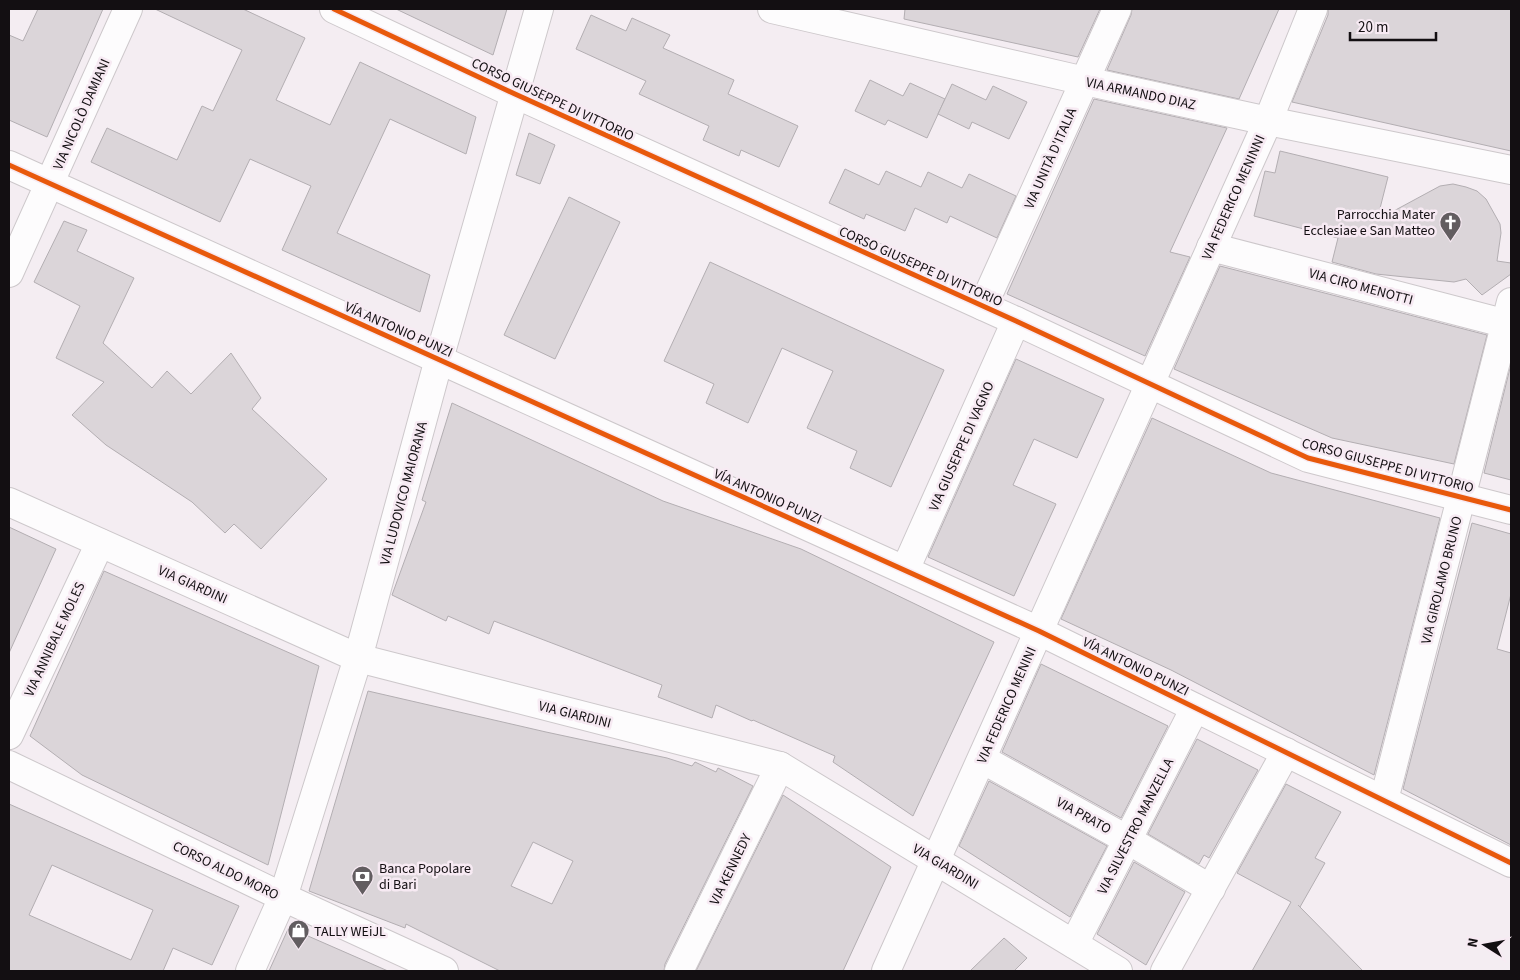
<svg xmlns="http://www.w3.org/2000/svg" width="1520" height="980" font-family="'Source Sans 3',sans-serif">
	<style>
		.building { fill: #dbd5d9; stroke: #b3aeb2; fill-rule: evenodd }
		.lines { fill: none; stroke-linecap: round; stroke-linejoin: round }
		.street-casing { stroke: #cdc8cb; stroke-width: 30 }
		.secondary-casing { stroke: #cdc8cb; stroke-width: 30 }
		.street { stroke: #fdfcfd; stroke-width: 28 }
		.secondary { stroke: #fdfcfd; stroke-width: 28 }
		.cycleway-casing { stroke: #f7eaf3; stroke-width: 8 }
		.cycleway { stroke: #e8590c; stroke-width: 5 }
		.labels { text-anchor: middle; stroke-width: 5; stroke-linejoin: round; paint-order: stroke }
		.street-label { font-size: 14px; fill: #130f12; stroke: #f7eaf3 }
		.poi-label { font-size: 14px; fill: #130f12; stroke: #f7eaf3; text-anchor: start }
	</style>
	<rect width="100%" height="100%" fill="#f4edf2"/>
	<g class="building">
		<path d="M38 9H103L47 137 9 120V35L23 41Z"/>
		<path d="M155 9H243L305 38 276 100 330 125 360 62 476 117 466 154 390 119 337 233 430 275 420 312 282 250 311 186 250 159 220 222 91 162 107 128 177 160 202 106 213 111 242 50Z"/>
		<path d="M396 9H507L493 55Z"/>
		<path d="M905 9H1100L1078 57 904 19Z"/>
		<path d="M1132 9H1279L1239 99 1107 70 1131 15Z"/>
		<path d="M1328 9H1511V151L1292 102 1328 15Z"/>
		<path d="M591 15 626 31 632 18 670 35 663 48 734 80 728 94 798 126 779 167 741 150 739 156 703 140 709 126 639 94 646 81 576 49Z"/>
		<path d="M870 80 903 96 910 83 945 99 927 138 888 120 885 125 855 111Z"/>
		<path d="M952 84 986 100 993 86 1027 102 1009 139 972 122 969 129 938 114Z"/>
		<path d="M1094 99 1227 128 1170 252 1190 257 1145 356 1007 294Z"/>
		<path d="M529 133 555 145 540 184 516 175Z"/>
		<path d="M1280 151 1388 177 1377 220 1440 186 1453 184 1466 187 1477 191 1486 199 1500 224 1501 233 1497 261 1511 263V274L1482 295 1466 279 1454 282 1376 274 1332 262 1338 238 1254 216 1265 171 1275 173Z"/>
		<path d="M845 169 879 185 886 171 921 187 928 172 962 188 969 174 1016 196 997 238 950 216 947 223 915 208 905 231 866 214 864 219 829 203Z"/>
		<path d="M569 197 620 222 555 359 504 335Z"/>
		<path d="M64 221 87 230 77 251 134 278 103 343 152 388 167 371 191 394 231 353 261 398 252 409 327 479 261 549 234 524 225 533 192 502 106 445 72 415 104 382 56 358 80 306 34 282Z"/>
		<path d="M710 262 944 370 891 487 850 468 857 451 807 428 833 371 782 348 748 423 706 403 714 384 664 361Z"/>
		<path d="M1220 266 1487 335 1454 464 1332 438 1174 369Z"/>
		<path d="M1016 359 1104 399 1077 458 1034 439 1013 485 1056 504 1014 596 928 557Z"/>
		<path d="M1511 364V480L1484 473Z"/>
		<path d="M452 403 663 501 801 549 994 642 913 816 833 762 835 756 753 720 752 721 716 705 712 718 658 697 662 685 494 621 489 634 448 616 446 621 392 595 426 502 422 500Z"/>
		<path d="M1152 418 1271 473 1440 518 1374 775 1171 670 1061 619Z"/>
		<path d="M1472 523 1511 534V594L1497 649 1511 653V845L1403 789Z"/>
		<path d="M9 527 56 549 9 653Z"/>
		<path d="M104 571 319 666 268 865 82 775 30 736Z"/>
		<path d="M1041 664 1168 726 1121 818 1002 752Z"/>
		<path d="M368 691 546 732 667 758 692 766 695 762 716 772 718 768 753 786 665 964 664 971H500L406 924 405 928 309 891ZM533 842 573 861 552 904 511 886Z"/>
		<path d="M1197 739 1258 770 1209 858 1204 855 1199 864 1148 834Z"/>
		<path d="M989 781 1107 846 1070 917 959 846Z"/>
		<path d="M1286 784 1341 812 1315 858 1325 863 1300 907 1298 905 1363 971H1252L1291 902 1237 873Z"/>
		<path d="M783 795 891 867 843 971H696Z"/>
		<path d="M9 804 239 906 212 965 173 948 163 971H9ZM52 865 153 910 131 960 29 915Z"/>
		<path d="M1134 862 1185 892 1146 965 1097 934Z"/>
		<path d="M289 927 308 936 388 971H269Z"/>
		<path d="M1004 938 1027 958 1014 971H970Z"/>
	</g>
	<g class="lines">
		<defs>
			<g id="street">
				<path d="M334 9 515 94 1016 321 1308 458 1511 510"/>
				<path d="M772 9 1085 81 1268 121 1511 170"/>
				<path d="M9 165 1039 631 1511 863"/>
				<path d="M1211 247 1511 325"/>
				<path d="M9 273 128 9"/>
				<path d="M983 306 1117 9"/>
				<path d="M9 502 358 658 780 766 1118 971"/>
				<path d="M905 570 1016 321"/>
				<path d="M9 735 100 543"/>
				<path d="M982 759 1128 840 1211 889"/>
				<path d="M1384 800 1511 302"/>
				<path d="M1074 944 1195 708"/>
				<path d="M250 971 283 897 358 658 439 359 539 9"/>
				<path d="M679 971 780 766"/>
				<path d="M886 971 1268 121 1313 9"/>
				<path d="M1165 971 1286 752"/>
			</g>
			<path id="secondary" d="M9 765 283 897 444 971"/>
		</defs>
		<use href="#street" class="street-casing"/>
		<use href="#secondary" class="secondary-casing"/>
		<use href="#street" class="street"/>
		<use href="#secondary" class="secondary"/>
		<defs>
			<g id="cycleway">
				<path d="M334 9 515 94 1016 321 1308 458 1511 510"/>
				<path d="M9 165 1039 631 1511 863"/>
			</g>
		</defs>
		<use href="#cycleway" class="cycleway-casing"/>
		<use href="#cycleway" class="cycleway"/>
	</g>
	<defs>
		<symbol id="church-pin" viewBox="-11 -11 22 30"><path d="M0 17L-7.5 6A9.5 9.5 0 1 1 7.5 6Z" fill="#625d60" stroke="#f7eaf3"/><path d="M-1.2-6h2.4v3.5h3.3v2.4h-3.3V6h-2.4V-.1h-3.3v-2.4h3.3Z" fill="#fff"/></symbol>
		<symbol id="bank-pin" viewBox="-11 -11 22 30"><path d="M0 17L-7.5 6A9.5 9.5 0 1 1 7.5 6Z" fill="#625d60" stroke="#f7eaf3"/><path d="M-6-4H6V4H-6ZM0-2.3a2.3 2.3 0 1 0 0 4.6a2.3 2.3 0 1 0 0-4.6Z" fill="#fff"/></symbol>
		<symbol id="shop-pin" viewBox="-11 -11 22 30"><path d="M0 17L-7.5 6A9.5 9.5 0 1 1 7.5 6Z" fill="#625d60" stroke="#f7eaf3"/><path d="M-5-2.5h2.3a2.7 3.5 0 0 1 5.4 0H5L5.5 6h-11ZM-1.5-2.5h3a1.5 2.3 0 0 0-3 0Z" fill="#fff"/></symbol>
	</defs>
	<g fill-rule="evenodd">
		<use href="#church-pin" x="1438" y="210" width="25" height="34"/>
		<use href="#bank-pin" x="350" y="864" width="25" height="34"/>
		<use href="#shop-pin" x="286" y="918" width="25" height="34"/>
	</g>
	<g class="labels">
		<g class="street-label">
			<text transform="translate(1141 93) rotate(12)" y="5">VIA ARMANDO DIAZ</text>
			<text transform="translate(553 99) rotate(25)" y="5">CORSO GIUSEPPE DI VITTORIO</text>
			<text transform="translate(81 114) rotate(-66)" y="5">VIA NICOLÒ DAMIANI</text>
			<text transform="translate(1050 158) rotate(-66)" y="5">VIA UNITÀ D'ITALIA</text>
			<text transform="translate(1233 197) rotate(-66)" y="5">VIA FEDERICO MENINNI</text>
			<text transform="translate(921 266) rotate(24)" y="5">CORSO GIUSEPPE DI VITTORIO</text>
			<text transform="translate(1361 286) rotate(15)" y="5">VIA CIRO MENOTTI</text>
			<text transform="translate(399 329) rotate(24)" y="5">VÍA ANTONIO PUNZI</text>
			<text transform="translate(961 446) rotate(-66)" y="5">VIA GIUSEPPE DI VAGNO</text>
			<text transform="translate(1388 465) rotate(15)" y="5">CORSO GIUSEPPE DI VITTORIO</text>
			<text transform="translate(403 493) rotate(-75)" y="5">VIA LUDOVICO MAIORANA</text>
			<text transform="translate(768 496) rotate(24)" y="5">VÍA ANTONIO PUNZI</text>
			<text transform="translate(1441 580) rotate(-76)" y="5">VIA GIROLAMO BRUNO</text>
			<text transform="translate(193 584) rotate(24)" y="5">VIA GIARDINI</text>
			<text transform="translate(54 639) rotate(-65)" y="5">VIA ANNIBALE MOLES</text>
			<text transform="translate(1136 666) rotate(26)" y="5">VÍA ANTONIO PUNZI</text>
			<text transform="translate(1006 705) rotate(-66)" y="5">VIA FEDERICO MENINI</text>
			<text transform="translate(575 714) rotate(14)" y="5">VIA GIARDINI</text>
			<text transform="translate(1084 815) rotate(29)" y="5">VIA PRATO</text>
			<text transform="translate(1135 826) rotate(-63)" y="5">VIA SILVESTRO MANZELLA</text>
			<text transform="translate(946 866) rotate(31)" y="5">VIA GIARDINI</text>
			<text transform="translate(730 869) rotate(-64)" y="5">VIA KENNEDY</text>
			<text transform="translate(226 870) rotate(26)" y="5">CORSO ALDO MORO</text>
		</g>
		<g class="poi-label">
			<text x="1435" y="219" text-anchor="end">Parrocchia Mater<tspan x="1435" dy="16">Ecclesiae e San Matteo</tspan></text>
			<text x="379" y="873">Banca Popolare<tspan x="379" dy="16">di Bari</tspan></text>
			<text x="314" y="936">TALLY WEiJL</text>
		</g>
	</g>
	<rect width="1520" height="980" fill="none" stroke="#130f12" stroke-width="20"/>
	<g transform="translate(1485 945) rotate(281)" stroke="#f7eaf3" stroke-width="4" paint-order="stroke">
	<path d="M0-4L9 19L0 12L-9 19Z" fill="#130f12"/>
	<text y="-8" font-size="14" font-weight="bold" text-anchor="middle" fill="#130f12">N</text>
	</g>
	<path d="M1350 32v8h86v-8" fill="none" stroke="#130f12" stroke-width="2.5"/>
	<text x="1358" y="32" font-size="15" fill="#130f12" stroke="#f7eaf3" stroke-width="4" paint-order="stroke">20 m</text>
</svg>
